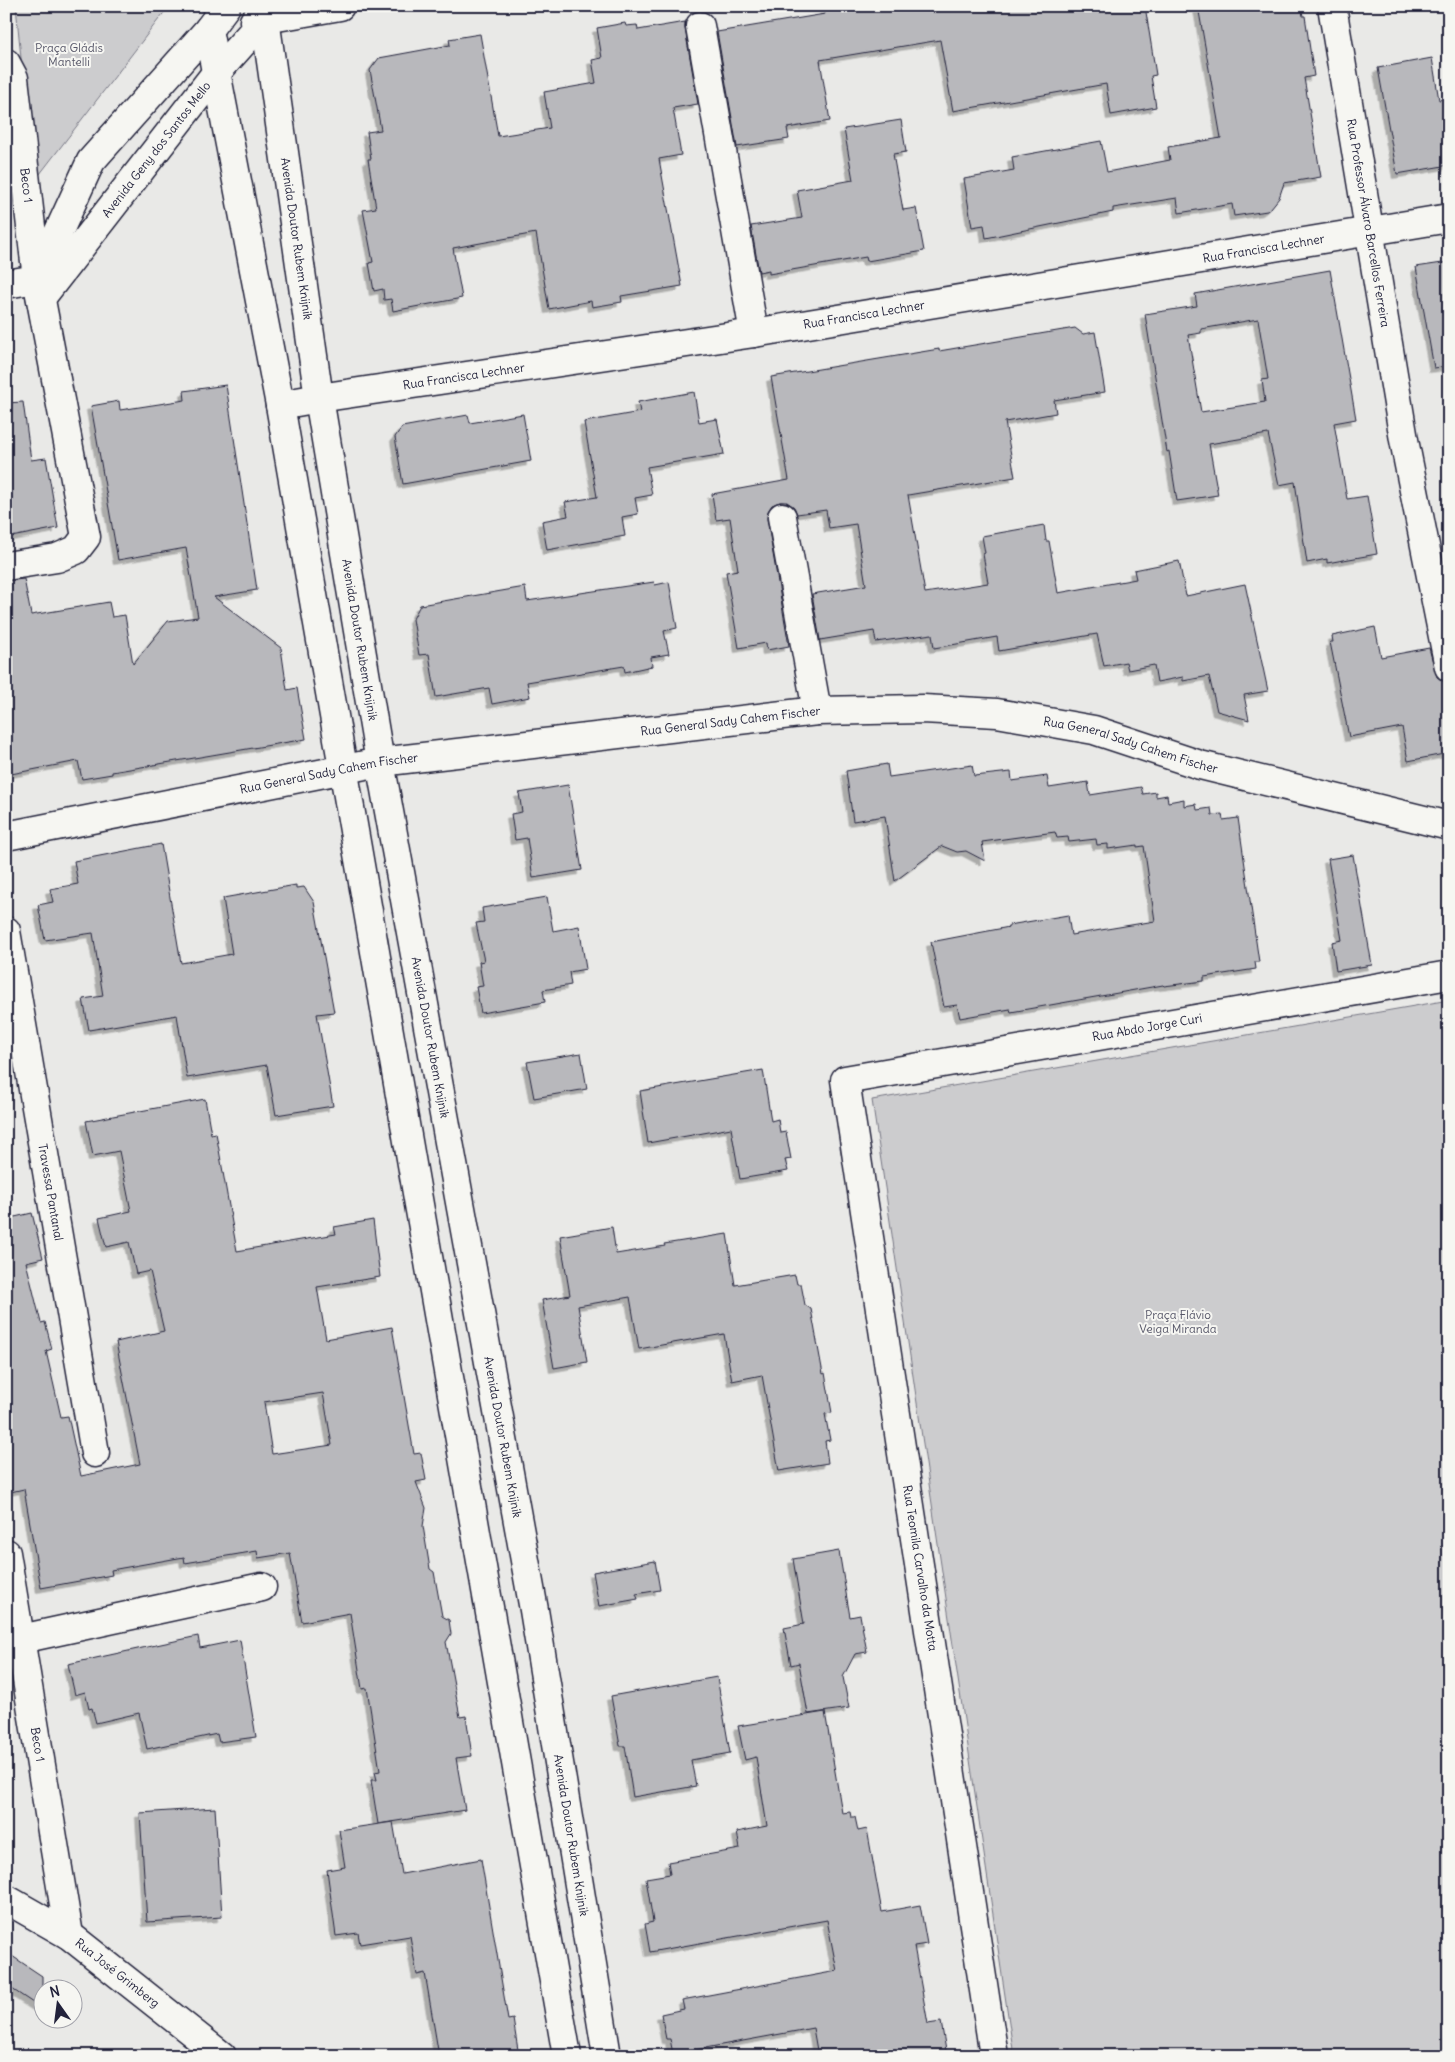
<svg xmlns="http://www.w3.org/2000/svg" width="1455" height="2062" font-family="Delius,sans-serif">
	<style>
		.green { fill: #ccccce; stroke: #777784 }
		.building { fill: #b8b8bc; stroke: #22223b; fill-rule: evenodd; filter: url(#shadow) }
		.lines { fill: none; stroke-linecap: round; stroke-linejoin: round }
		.minor-casing { stroke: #22223b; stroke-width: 31 }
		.minor { stroke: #f6f6f2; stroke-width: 28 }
		.labels { text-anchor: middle; stroke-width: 4; stroke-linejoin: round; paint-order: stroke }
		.park-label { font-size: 12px; fill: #555567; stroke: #f6f6f2 }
		.street-label { font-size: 12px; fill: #22223b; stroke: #f6f6f2 }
	</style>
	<defs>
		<filter id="shadow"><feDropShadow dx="-4.5" dy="4.5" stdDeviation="0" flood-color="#0004"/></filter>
	</defs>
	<rect width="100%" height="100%" fill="#e9e9e7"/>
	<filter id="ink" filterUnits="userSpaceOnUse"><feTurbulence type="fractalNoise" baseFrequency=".02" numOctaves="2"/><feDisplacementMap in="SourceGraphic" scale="10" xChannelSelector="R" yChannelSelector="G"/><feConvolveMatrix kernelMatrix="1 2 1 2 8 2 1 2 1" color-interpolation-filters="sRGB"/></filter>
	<g filter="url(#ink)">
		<g class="green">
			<path d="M16 6H169L33 183Z"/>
			<path d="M1449 1000V2056H1014L872 1100Z"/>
		</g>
		<g class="building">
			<path d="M824 6H1145L1156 75 1151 76 1156 107 1111 115 1106 84 953 111 940 40 820 60 830 121 787 128 789 139 737 147 717 32 825 14Z"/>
			<path d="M1198 6H1301L1303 16H1305L1314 76 1304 78 1321 177 1284 183 1279 198 1271 208 1267 211 1234 216 1232 204 1179 213 1177 198 1113 208V212L986 238 984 225 972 227 964 179 1014 170 1012 157 1101 141 1107 172 1170 160 1168 147 1221 138Z"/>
			<path d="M685 22V29L698 104 673 108 681 155 659 159 682 286 621 296 622 302 592 307 591 301 549 309 536 233 453 248 462 298 393 311 391 299 384 300 383 289 374 291 369 263 373 262 363 210 376 208 368 159H371L367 132 381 130 370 70 379 58 450 45 449 39 480 34 498 136 550 128 544 92 596 83 592 60 602 58 597 28 625 23 626 26 637 25 638 30Z"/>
			<path d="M1432 58 1439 100 1449 98V165L1397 174 1378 68Z"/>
			<path d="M901 120 906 152 893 154 903 210 916 208 924 251 867 261 866 257 769 274V270L759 272 751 226 802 218 797 190 853 180 844 129Z"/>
			<path d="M1449 262V366L1434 368 1416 267Z"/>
			<path d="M1330 270 1356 419 1334 423 1347 499 1367 496 1377 554 1327 563V559L1307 563 1295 482 1279 485 1268 434 1209 444 1218 495 1177 501 1169 451 1167 452 1145 314 1197 306 1195 294ZM1258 319 1268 379 1262 380 1265 402 1201 412 1188 335 1201 333V329Z"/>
			<path d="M1075 328 1083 334 1095 332 1105 392 1054 400 1056 413 1005 422 1015 477 908 495 925 593 988 583 983 554 985 553 982 536 1044 525 1046 541H1049L1058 593 1136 579 1134 570 1179 561 1186 596 1245 584 1268 691 1244 695 1249 720 1217 711 1209 676 1183 681V677L1157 682 1154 665 1128 670 1126 662 1104 666 1097 634 999 651 997 637 934 648 932 634 876 642 874 631 820 640 812 594 866 585 856 524 829 528 826 510 797 514 794 507 787 502H780L772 505 768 511 767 519 789 646 767 650 766 643 739 648 726 572 738 570 730 518 716 520 712 494 789 480 771 377 939 349V351Z"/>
			<path d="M226 385 257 590 214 597 281 648 287 690 297 688 306 739 112 772V774L82 779 78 761 6 775V581L24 579 31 615 109 602 112 617 125 615 133 664 168 621 198 617 186 548 118 560 91 406 119 401 120 410 185 400 184 391Z"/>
			<path d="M694 392 699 422 717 419 724 454 647 467 652 495 635 498 638 514 622 517 625 536 547 550 542 521 568 516 565 502 597 497 584 422 640 412 638 402Z"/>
			<path d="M23 402 31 460 46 458 58 528 6 538V403Z"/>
			<path d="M523 414 531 461 403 484 395 437 402 427 468 415 470 423Z"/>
			<path d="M654 582 655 585 669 582 677 628 664 631 669 654 651 657 652 666 625 672 624 666 527 682 530 697 492 704 489 688 436 697 429 654 419 655 413 619 420 605 525 587 527 601Z"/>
			<path d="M1375 627 1381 657 1429 648 1437 677 1444 682H1449V753L1408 761 1402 727 1349 737 1330 642H1333L1332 636Z"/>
			<path d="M887 764 889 777 972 765 974 776 1011 772 1012 781 1047 776 1049 788 1088 782 1090 795 1141 787 1143 794 1156 792V797L1167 795 1168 802 1184 799V806L1196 804 1197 810 1211 808 1212 815 1222 814 1223 820 1238 818 1259 962H1255L1256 969 1204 977V981L1164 986 1163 985 1011 1012 1010 1009 960 1018 957 1005 944 1007 931 942 1009 927V925L1068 915 1071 935 1155 921 1144 846 1137 847V845L1108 849V844L1097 845 1096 839 1069 842 1068 837 1057 838 1055 832 982 842 985 861 966 851 957 852 942 846 895 881 885 816 853 821 846 771Z"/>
			<path d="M568 785 582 870 533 878 527 838 515 840 511 814 522 812 519 793Z"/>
			<path d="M161 844 181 963 232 954 223 898 296 885V888L304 887 314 902 334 1012 317 1014 333 1106 276 1115 267 1065 187 1078 177 1015 89 1030 83 999 103 996 93 933 45 940 38 905 53 902 50 889 78 884 74 861Z"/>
			<path d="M1353 855 1372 965 1336 971 1332 942 1342 940 1328 859Z"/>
			<path d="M547 897 553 931 579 926 586 969 569 972 571 985 543 990 545 1002 481 1013 476 987 483 986 479 962 484 961 476 923 484 922 482 908Z"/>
			<path d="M581 1053 587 1089 534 1098 527 1062Z"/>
			<path d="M763 1070 771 1121 778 1119 780 1133 786 1132 791 1159 785 1160 788 1171 740 1179 731 1128 648 1143 640 1091Z"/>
			<path d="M205 1099 211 1134 216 1133 237 1251 336 1234 334 1227 373 1220 380 1277 317 1287 326 1339 392 1327 414 1454 421 1453 426 1480 416 1482 426 1508 423 1526 430 1569 434 1572 442 1616 449 1620 451 1634 446 1642 460 1717 466 1716 472 1756 456 1758 465 1810 378 1824 371 1780H377L375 1772 380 1771 367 1688 362 1689 350 1613 302 1622 290 1553 258 1558 257 1551 185 1563 184 1557 111 1570 112 1575 41 1588 24 1489 6 1493V1219L32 1213 43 1258 26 1262 41 1323 45 1322 52 1349 46 1351 61 1417 68 1416 81 1476 140 1464 116 1342 164 1331 150 1271 136 1274 129 1242 106 1247 99 1218 131 1211 119 1151 93 1156 86 1121ZM323 1393 332 1445 272 1454 264 1402Z"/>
			<path d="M612 1227 616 1254 665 1246 664 1244 727 1234 735 1285 795 1275 797 1284H801L805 1305 811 1309 823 1374 825 1373 832 1413 825 1414 830 1440 825 1441 828 1463 779 1471 762 1375 732 1381 724 1334 639 1349 630 1297 578 1306 587 1362 554 1368 542 1300 570 1295 560 1236Z"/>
			<path d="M839 1551 850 1617 860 1615 867 1652 855 1654 843 1677 849 1708 808 1714 799 1663 791 1665 784 1628 804 1624 793 1559Z"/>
			<path d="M655 1561 660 1590 636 1594 638 1599 599 1606 593 1572Z"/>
			<path d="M198 1636 200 1648 240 1640 256 1737 219 1742 217 1734 147 1749 139 1713 96 1723 92 1708 89 1709 85 1692 75 1695 68 1664Z"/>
			<path d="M717 1677 730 1753 691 1760 696 1786 633 1797 625 1746H620L611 1696Z"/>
			<path d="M825 1712 842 1813 850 1812 851 1817H855L858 1831 867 1829 882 1912 920 1905 927 1944 914 1946 928 2024 941 2022 947 2056H818L813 2028 673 2054 670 2039H666L661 2014 684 2009 682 2000 837 1971 827 1920 650 1952 645 1924 653 1922 646 1878 670 1874 668 1862 740 1849 737 1832 767 1826 756 1757 745 1760 738 1726Z"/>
			<path d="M215 1808 222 1917 147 1922 140 1813Z"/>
			<path d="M393 1822 402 1874 481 1859 508 2020 513 2019 519 2056H439L425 1973 417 1975 410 1936 360 1944 358 1933 336 1936 327 1870 345 1867 339 1830Z"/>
			<path d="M6 1952 42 1976V2009L6 1985Z"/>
		</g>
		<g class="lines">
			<defs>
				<g id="minor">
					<path id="s1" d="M1332 6 1404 440 1449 667"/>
					<path id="s2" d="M265 19 319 398 380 762 534 1610 607 2056"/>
					<path d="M254 21 340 6"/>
					<path d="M700 26 754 333"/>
					<path d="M208 30 280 405 567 2056"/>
					<path id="s3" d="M6 63 14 78 37 279 86 537 76 550 57 558 6 566"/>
					<path d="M37 279 91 161 208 30 226 6"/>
					<path d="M6 284 37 279"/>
					<path id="s4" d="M41 298 216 73 273 9"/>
					<path id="s5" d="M280 405 319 398 754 333 1449 218"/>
					<path d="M782 517 817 711"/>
					<path id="s6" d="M6 836 380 762 817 711 923 709 997 713 1094 730 1200 765 1449 826"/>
					<path id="s7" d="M6 931 95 1453"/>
					<path id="s8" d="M6 1553 69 1935"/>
					<path d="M21 1639 262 1587"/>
					<path id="s9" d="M6 1899 69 1935 222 2056"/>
					<path id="s10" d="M994 2056 845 1080 1449 975"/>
				</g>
			</defs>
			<use href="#minor" class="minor-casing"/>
			<use href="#minor" class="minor"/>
		</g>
	</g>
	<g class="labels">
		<g class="park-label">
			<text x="69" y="52">Praça Gládis<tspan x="69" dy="14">Mantelli</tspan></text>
			<text x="1178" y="1319">Praça Flávio<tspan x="1178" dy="14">Veiga Miranda</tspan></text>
		</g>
		<g class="street-label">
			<text dy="4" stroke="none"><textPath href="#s4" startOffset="188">Avenida Geny dos Santos Mello</textPath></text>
			<text dy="4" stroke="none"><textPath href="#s3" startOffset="125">Beco 1</textPath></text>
			<text dy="4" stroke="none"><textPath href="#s1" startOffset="220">Rua Professor Álvaro Barcellos Ferreira</textPath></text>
			<text dy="4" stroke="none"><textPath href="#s2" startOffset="222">Avenida Doutor Rubem Knijnik</textPath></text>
			<text dy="4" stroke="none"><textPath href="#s5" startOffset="996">Rua Francisca Lechner</textPath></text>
			<text dy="4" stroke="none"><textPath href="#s5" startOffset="591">Rua Francisca Lechner</textPath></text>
			<text dy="4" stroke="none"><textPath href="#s5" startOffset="186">Rua Francisca Lechner</textPath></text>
			<text dy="4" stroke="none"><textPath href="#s2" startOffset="628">Avenida Doutor Rubem Knijnik</textPath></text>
			<text dy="4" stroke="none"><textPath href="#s6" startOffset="734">Rua General Sady Cahem Fischer</textPath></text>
			<text dy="4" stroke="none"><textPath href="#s6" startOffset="1139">Rua General Sady Cahem Fischer</textPath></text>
			<text dy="4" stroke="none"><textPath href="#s6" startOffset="329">Rua General Sady Cahem Fischer</textPath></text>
			<text dy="4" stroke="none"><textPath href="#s10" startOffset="1294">Rua Abdo Jorge Curi</textPath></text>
			<text dy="4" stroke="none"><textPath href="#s2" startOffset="1032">Avenida Doutor Rubem Knijnik</textPath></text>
			<text dy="4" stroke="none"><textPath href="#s7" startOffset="265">Travessa Pantanal</textPath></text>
			<text dy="4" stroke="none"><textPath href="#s2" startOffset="1438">Avenida Doutor Rubem Knijnik</textPath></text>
			<text transform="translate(920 1568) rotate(81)" y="4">Rua Teomila Carvalho da Motta</text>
			<text dy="4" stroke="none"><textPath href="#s8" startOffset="194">Beco 1</textPath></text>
			<text dy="4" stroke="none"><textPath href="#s2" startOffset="1842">Avenida Doutor Rubem Knijnik</textPath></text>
			<text dy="4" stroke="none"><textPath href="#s9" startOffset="134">Rua José Grimberg</textPath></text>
		</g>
	</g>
	<rect width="1455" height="2062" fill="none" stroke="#f6f6f2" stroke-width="25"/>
	<rect x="12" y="12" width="1430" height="2037" fill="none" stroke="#22223b" stroke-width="2" filter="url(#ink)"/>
	<g transform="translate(58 2004) rotate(346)"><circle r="24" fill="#f6f6f2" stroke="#a1a1a9"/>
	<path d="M0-4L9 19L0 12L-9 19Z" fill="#22223b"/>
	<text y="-8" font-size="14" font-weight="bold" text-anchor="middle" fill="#22223b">N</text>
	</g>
</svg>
